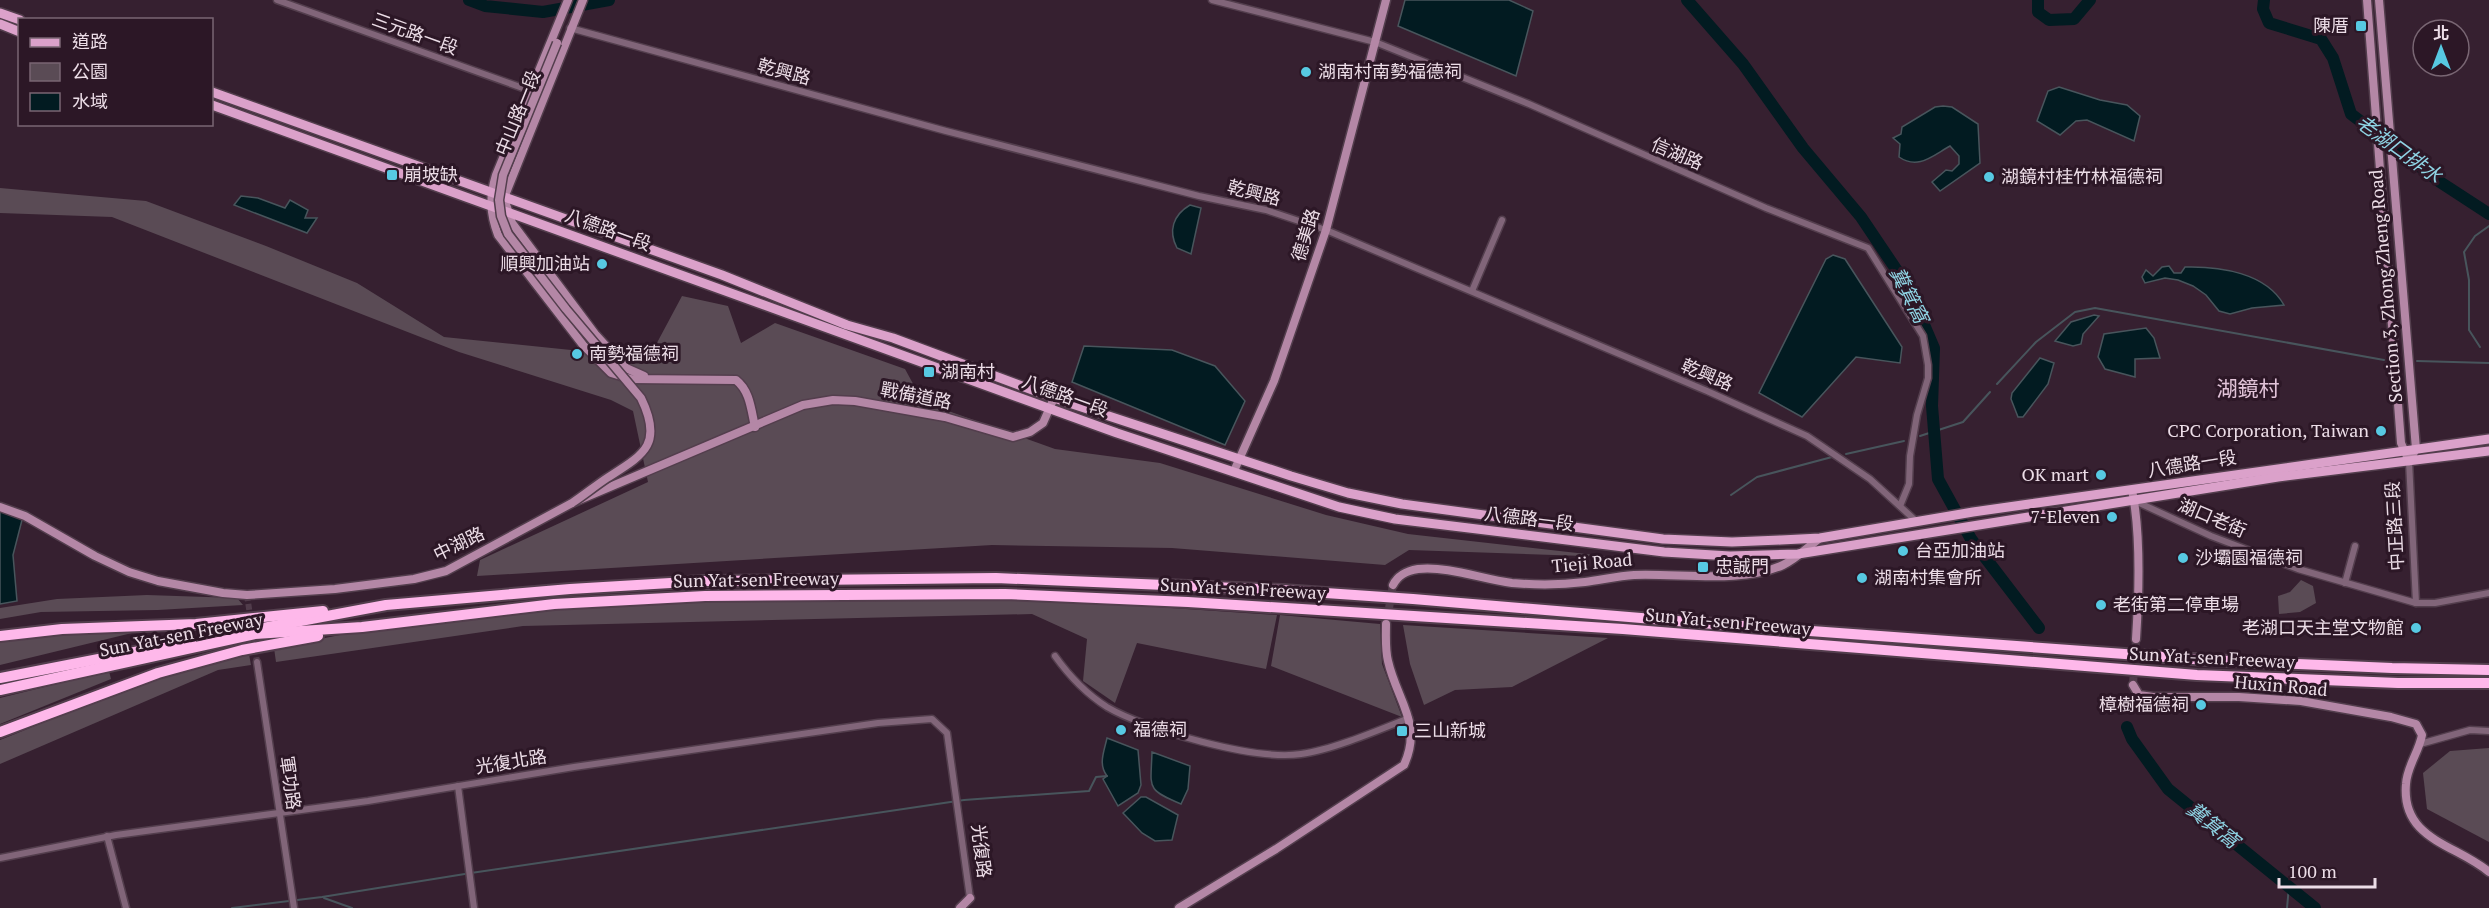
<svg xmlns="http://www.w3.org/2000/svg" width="2489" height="908" font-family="'PT Serif','Noto Sans TC',serif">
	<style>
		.green { fill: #5a4b55 }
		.water { fill: #021b21; stroke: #48555c; stroke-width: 1.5 }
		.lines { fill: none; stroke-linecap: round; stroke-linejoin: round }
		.stream { stroke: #48555c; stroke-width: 2 }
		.river { stroke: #021b21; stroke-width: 12 }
		.street-tunnel { stroke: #513c4b; stroke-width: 6; stroke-dasharray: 6 3; stroke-linecap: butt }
		.secondary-tunnel { stroke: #513c4b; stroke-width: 8; stroke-dasharray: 8 4; stroke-linecap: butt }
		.street-casing { stroke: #533e4d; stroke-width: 9 }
		.secondary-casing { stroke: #533e4d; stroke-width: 11 }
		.primary-casing { stroke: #533e4d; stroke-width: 12 }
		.highway-casing { stroke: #533e4d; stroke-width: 14 }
		.street { stroke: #816579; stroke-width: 6 }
		.secondary { stroke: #b487a6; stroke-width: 8 }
		.primary { stroke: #dba1ca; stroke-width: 9 }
		.highway { stroke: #feb8ea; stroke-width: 10 }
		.secondary-bridge-casing { stroke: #533e4d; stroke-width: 11; stroke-linecap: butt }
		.secondary-bridge { stroke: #b487a6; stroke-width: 8 }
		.poi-dot { fill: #57c9e2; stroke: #2c1726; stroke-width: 2 }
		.labels { text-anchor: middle; stroke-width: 6; stroke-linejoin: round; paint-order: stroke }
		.poi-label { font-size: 18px; fill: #ecdde7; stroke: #2c1726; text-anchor: start }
		.street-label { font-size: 18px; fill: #ecdde7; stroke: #2c1726 }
		.water-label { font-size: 20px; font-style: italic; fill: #8fd4e4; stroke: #2c1726 }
		.quarter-label { font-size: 21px; fill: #e1c3d8; stroke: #2c1726 }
	</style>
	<rect width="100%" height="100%" fill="#362030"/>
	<g class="green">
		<path d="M0 188 146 201 266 246 357 283 444 337 571 350 651 354 682 296 728 306 741 343 775 323 905 369 923 402 1055 449 1160 463 1326 515 1408 534 1613 557 1409 550 1385 565 1172 548 992 545 477 576 480 560 648 482 633 411 611 400 459 352 112 217 0 213Z"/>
		<path d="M2301 580 2313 586 2316 603 2300 612 2279 614 2278 596 2290 592Z"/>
		<path d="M147 595 237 598 243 605 158 610 41 612 0 619V608L57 599Z"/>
		<path d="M1036 599 1277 615 1266 669 1137 643 1115 703 1083 681 1087 639 1032 614 523 626 276 662 274 648 401 623 555 605 824 600Z"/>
		<path d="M1280 615 1380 624 1382 664 1402 717 1271 666Z"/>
		<path d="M1403 625 1608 638 1512 687 1455 690 1424 705 1410 664Z"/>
		<path d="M110 630 132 633 0 665V641Z"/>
		<path d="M249 654 251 665 218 670 0 764V740C81 708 163 670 249 654Z"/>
		<path d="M109 671 111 679 0 724V698Z"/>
		<path d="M2489 748V842L2427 809 2423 773 2450 751Z"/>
	</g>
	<g class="water">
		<path d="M1405 0H1509L1533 11 1516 76 1398 26Z"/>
		<path d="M2059 87 2100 100 2127 105 2140 116 2134 141 2087 120 2076 121 2060 135 2037 121 2048 91Z"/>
		<path d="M1943 106 1952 107 1978 124 1980 163 1940 191 1932 182 1946 170 1952 171 1959 164V156L1950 146C1932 156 1918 170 1899 157L1900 144 1893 138 1901 134 1902 127 1935 107Z"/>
		<path d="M241 196 258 198 285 208 290 200 308 210 305 218H317L307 233 234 205Z"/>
		<path d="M1190 205 1201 208 1191 254 1177 248C1168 231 1173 215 1190 205Z"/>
		<path d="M1833 255 1845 259 1902 347 1900 363 1856 357 1802 417 1759 393 1826 259Z"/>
		<path d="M2169 266 2174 273H2181L2185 267C2220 266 2266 273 2284 305L2252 308 2230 314 2219 311 2206 295 2193 286 2178 280 2165 278 2145 283 2142 277 2146 270 2153 276 2162 267Z"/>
		<path d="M2094 315 2099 316 2083 334 2081 344 2073 346 2055 341 2071 322Z"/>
		<path d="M2146 328 2154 338 2160 358 2135 359V377L2105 369 2098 357 2104 334Z"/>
		<path d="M1084 346 1172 350 1215 366 1245 401 1225 445 1072 382Z"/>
		<path d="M2040 358 2054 363 2048 384 2023 417H2018L2011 399 2012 393Z"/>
		<path d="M0 510 20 516 22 520 13 555 17 601 0 604Z"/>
		<path d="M1107 738 1138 750 1141 785 1138 793 1118 806 1103 779 1107 776C1098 764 1104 752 1107 738Z"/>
		<path d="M1152 752 1190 766 1188 789 1181 804C1145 789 1151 788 1152 752Z"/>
		<path d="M1141 797H1146L1178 815 1172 840 1155 841 1142 833 1123 813Z"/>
	</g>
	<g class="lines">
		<g class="stream">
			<path d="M2480 347 2469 330V280L2464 252 2475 236 2489 226"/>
			<path d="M2417 361 2489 363"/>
			<path d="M1997 384 2036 342 2075 312 2095 308 2384 360"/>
			<path d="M1920 436 1963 422 1990 392"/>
			<path d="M1846 454 1904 441"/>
			<path d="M1731 495 1757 477 1832 457"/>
			<path d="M324 898 352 908"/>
			<path d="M232 908 322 897 471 873 964 800 1089 791 1096 777 1107 776"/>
			<path d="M2287 908 2289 886"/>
		</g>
		<g class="river">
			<path d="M469 0 485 6 543 12 609 0"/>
			<path d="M1687 0 1743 64 1803 148 1861 217 1908 287 1934 348 1932 406 1938 479 1971 539 2039 628"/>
			<path d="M2038 0V12L2049 20 2074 19 2090 0"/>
			<path d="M2264 0 2263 9 2269 23 2321 39 2333 58 2351 114 2440 182 2489 214"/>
			<path d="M2127 727 2132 739 2168 789 2315 908"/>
		</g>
		<path class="street-tunnel" d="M247 595 257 662"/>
		<g class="secondary-tunnel">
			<path d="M1387 620 1393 585"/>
			<path d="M2133 685 2136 639"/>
		</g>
		<defs>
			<g id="street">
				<path d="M277 0 534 92"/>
				<path d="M1212 0 1375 42 1529 104 1766 208 1868 248 1923 336 1928 365V378L1917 415 1910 456 1909 484 1900 506"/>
				<path d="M570 28 946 131 1199 196 1266 210 1326 230 1707 391 1807 436 1870 479 1916 521"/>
				<path d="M1472 291 1502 220"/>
				<path d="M2409 461 2416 603"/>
				<path d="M2135 501 2211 536 2298 569 2416 603H2435L2489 593"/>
				<path d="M2345 583 2355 546"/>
				<path d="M1055 656C1070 677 1085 693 1107 707 1146 730 1256 761 1301 754 1332 750 1379 730 1409 718"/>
				<path d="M257 662 294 908"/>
				<path d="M2420 744 2470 730 2489 731"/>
				<path d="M458 786 474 908"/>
				<path d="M107 836 126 908"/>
				<path d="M0 858 116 835 368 801 574 767 878 723 932 719 947 733 970 898"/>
			</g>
			<g id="secondary">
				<path d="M568 0 496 175C489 198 490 213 498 235L583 345 611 373 631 379 736 380C750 391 751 409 755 427"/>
				<path d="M583 0 504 198 512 223 595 334 626 368 644 376"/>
				<path d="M2367 0 2401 443 2409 461 2416 449 2379 0"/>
				<path d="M1234 471 1274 381 1326 230 1386 0"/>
				<path d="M2132 490C2141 534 2139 594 2136 639"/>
				<path d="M0 507 25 516 95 556 129 572 158 581 223 593 247 595 335 589 414 579 446 571 572 503 803 405 833 400 855 401 945 417 1013 437 1030 432 1043 423 1054 398"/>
				<path d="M1393 585C1398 575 1406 571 1418 569 1449 566 1481 579 1512 583 1536 585 1561 585 1585 582 1601 580 1618 576 1634 575 1680 573 1741 584 1783 565 1796 559 1809 546 1820 538"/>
				<path d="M2133 685 2139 695 2153 697H2239L2301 701 2391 717 2416 724 2422 735C2419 752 2407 766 2406 784 2401 840 2456 844 2489 872"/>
				<path d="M960 908 970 898"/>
				<path d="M1179 908 1276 849 1404 765C1423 723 1397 701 1388 661 1385 649 1386 636 1386 624"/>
			</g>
			<g id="primary">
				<path d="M0 13 20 20"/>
				<path d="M0 24 20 32"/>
				<path d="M212 92 722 275 847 325 893 338 1054 398 1291 476 1348 493 1402 504 1663 539 1732 542 1781 540 1820 538 1973 512 2489 439"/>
				<path d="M212 105 1117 433 1339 507 1395 519 1664 552 1730 556 1798 554 2278 477 2489 451"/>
			</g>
			<g id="highway">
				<path d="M263 628 386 605 570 589 704 581 996 578 1282 590 1413 599 1701 623 2207 660 2392 668 2489 670"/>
				<path d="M0 636 62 629 196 624 323 611"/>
				<path d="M0 678 191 641"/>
				<path d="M0 690 255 634 362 627 554 604 705 596 1005 594 1188 602 1623 629 2197 675 2398 683H2489"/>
				<path d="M0 732 158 673 242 650 318 636"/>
			</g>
		</defs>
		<use href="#street" class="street-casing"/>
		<use href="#secondary" class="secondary-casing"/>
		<use href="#primary" class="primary-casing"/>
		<use href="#highway" class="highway-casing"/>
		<use href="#street" class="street"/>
		<use href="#secondary" class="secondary"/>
		<use href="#primary" class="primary"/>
		<use href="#highway" class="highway"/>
		<defs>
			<path id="secondary-bridge" d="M557 43 503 175 499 200 501 216 508 234 566 309 641 398C664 445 643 455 607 478 595 486 584 495 572 503"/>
		</defs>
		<use href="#secondary-bridge" class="secondary-bridge-casing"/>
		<use href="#secondary-bridge" class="secondary-bridge"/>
	</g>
	<g class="poi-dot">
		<rect x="2355" y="20" width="12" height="12" rx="3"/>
		<circle cx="1306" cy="72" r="6"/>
		<rect x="386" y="169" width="12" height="12" rx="3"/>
		<circle cx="1989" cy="177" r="6"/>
		<circle cx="602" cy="264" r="6"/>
		<circle cx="577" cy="354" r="6"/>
		<rect x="923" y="366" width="12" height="12" rx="3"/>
		<circle cx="2381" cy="431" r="6"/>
		<circle cx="2101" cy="475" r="6"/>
		<circle cx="2112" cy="517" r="6"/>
		<circle cx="1903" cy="551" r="6"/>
		<circle cx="2183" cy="558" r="6"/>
		<rect x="1697" y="561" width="12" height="12" rx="3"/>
		<circle cx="1862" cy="578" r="6"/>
		<circle cx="2101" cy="605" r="6"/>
		<circle cx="2416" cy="628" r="6"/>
		<circle cx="2201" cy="705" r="6"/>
		<circle cx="1121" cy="730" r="6"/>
		<rect x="1396" y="725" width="12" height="12" rx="3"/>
	</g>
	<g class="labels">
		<g class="poi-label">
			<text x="2349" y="32" text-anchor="end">陳厝</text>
			<text x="1318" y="78">湖南村南勢福德祠</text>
			<text x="404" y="181">崩坡缺</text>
			<text x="2001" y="183">湖鏡村桂竹林福德祠</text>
			<text x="590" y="270" text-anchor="end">順興加油站</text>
			<text x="589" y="360">南勢福德祠</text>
			<text x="941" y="378">湖南村</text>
			<text x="2369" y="437" text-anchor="end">CPC Corporation, Taiwan</text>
			<text x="2089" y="481" text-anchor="end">OK mart</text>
			<text x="2100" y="523" text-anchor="end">7-Eleven</text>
			<text x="1915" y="557">台亞加油站</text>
			<text x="2195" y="564">沙壩園福德祠</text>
			<text x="1715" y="573">忠誠門</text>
			<text x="1874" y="584">湖南村集會所</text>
			<text x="2113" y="611">老街第二停車場</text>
			<text x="2404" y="634" text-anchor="end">老湖口天主堂文物館</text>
			<text x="2189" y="711" text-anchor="end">樟樹福德祠</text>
			<text x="1133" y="736">福德祠</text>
			<text x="1414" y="737">三山新城</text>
		</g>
		<g class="street-label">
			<text transform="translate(415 34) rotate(20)" y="6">三元路一段</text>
			<text transform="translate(784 72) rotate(15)" y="6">乾興路</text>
			<text transform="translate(518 113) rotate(-68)" y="6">中山路一段</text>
			<text transform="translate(1677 154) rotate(23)" y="6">信湖路</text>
			<text transform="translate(1254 193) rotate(14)" y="6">乾興路</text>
			<text transform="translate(608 230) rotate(20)" y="6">八德路一段</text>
			<text transform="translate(1306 235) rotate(-73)" y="6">德美路</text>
			<text transform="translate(2386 286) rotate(-95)" y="6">Section 3, Zhong Zheng Road</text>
			<text transform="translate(1707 375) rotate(23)" y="6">乾興路</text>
			<text transform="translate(916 396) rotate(11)" y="6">戰備道路</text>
			<text transform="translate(1065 396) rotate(20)" y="6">八德路一段</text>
			<text transform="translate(2192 464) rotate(-9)" y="6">八德路一段</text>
			<text transform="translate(2212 518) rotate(23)" y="6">湖口老街</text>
			<text transform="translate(1529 519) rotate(7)" y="6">八德路一段</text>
			<text transform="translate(2395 526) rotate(-93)" y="6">中正路三段</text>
			<text transform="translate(459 544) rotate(-26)" y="6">中湖路</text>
			<text transform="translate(1592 563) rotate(-5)" y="6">Tieji Road</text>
			<text transform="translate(756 580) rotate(-1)" y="6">Sun Yat-sen Freeway</text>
			<text transform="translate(1243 589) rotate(3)" y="6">Sun Yat-sen Freeway</text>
			<text transform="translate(1728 622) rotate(5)" y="6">Sun Yat-sen Freeway</text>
			<text transform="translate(181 635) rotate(-11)" y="6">Sun Yat-sen Freeway</text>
			<text transform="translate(2212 658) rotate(3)" y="6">Sun Yat-sen Freeway</text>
			<text transform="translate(2281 686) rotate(5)" y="6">Huxin Road</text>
			<text transform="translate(511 762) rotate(-9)" y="6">光復北路</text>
			<text transform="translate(290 783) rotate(82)" y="6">軍功路</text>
			<text transform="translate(981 851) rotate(83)" y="6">光復路</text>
		</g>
		<g class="water-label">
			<text transform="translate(2399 149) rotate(36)" y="7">老湖口排水</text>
			<text transform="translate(1909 295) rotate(63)" y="7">糞箕窩</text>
			<text transform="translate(2213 825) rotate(39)" y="7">糞箕窩</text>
		</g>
		<g class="quarter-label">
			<text x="2248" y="396">湖鏡村</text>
		</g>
	</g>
	<rect x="18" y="18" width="195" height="108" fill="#2c1726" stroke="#796673" stroke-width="1.5"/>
	<rect x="30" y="38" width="30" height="9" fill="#dba1ca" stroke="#796673" stroke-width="1.5"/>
	<text x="72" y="48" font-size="18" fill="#ecdde7">道路</text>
	<rect x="30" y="63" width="30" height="18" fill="#5a4b55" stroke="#796673" stroke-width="1.5"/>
	<text x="72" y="78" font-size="18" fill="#ecdde7">公園</text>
	<rect x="30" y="93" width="30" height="18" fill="#021b21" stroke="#796673" stroke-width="1.5"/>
	<text x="72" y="108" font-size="18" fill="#ecdde7">水域</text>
	<g transform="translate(2441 48)"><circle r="28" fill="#2c1726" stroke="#796673" stroke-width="1.5"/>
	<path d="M0-4.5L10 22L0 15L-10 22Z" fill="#57c9e2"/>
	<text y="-9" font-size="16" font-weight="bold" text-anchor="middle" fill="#ecdde7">北</text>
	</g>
	<path d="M2279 878v9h96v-9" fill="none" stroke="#ecdde7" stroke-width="3"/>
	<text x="2288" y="878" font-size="18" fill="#ecdde7" stroke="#2c1726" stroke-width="4.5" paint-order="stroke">100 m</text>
</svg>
